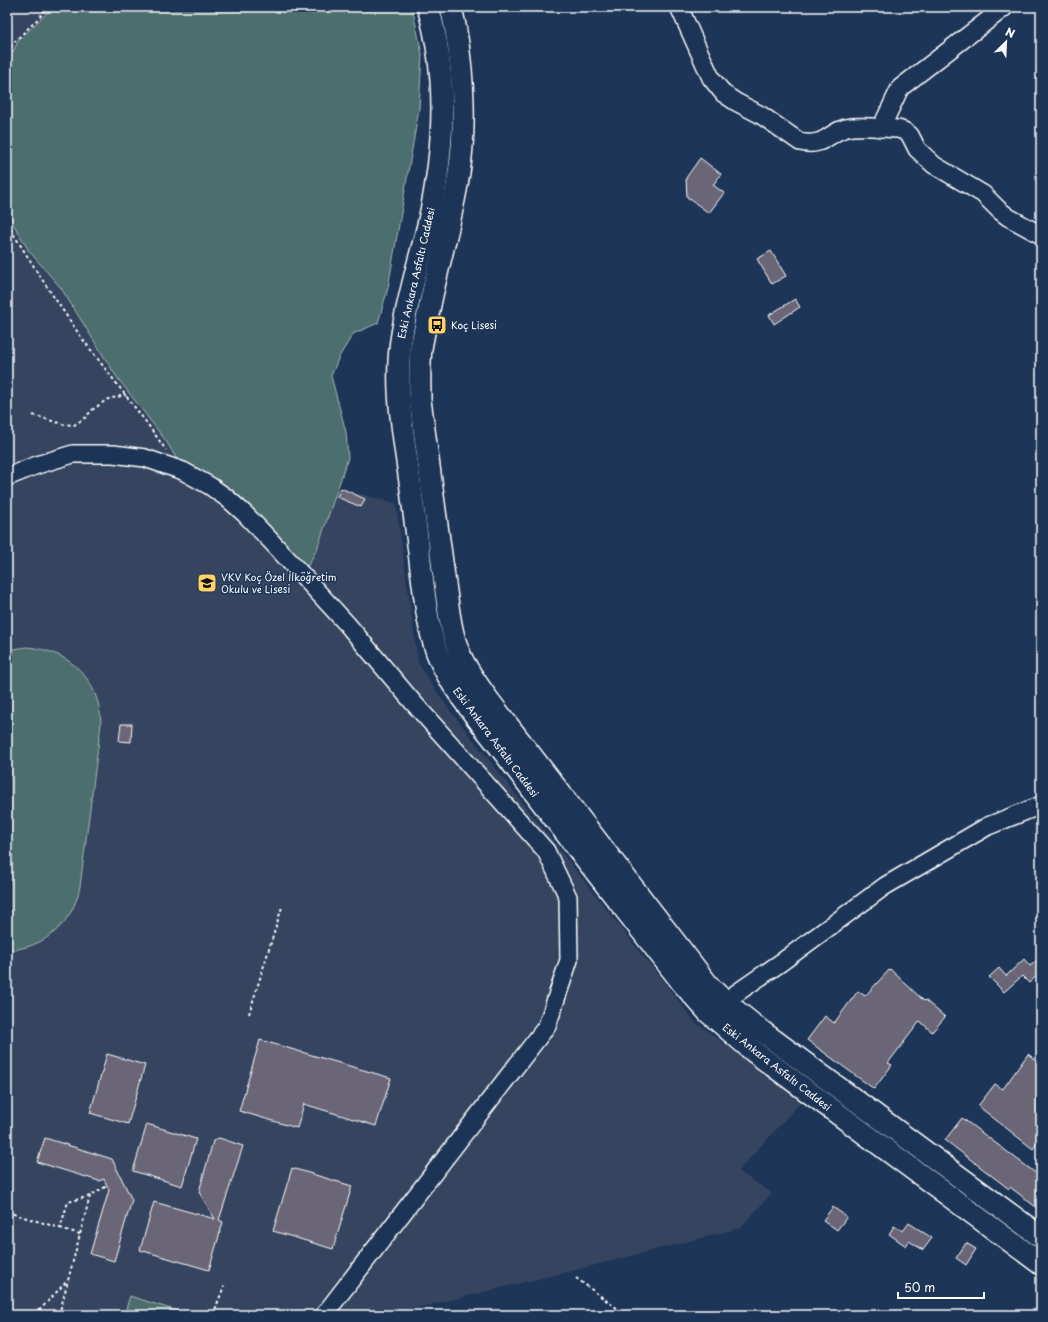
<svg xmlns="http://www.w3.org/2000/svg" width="1048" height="1322" font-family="'Playpen Sans',sans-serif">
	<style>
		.built { fill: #344461 }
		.green { fill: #4d6e6e; stroke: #a6b6b6 }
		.building { fill: #6a6677; stroke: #fff }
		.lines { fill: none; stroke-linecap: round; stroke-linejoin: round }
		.minor-casing { stroke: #fff; stroke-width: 20 }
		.major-casing { stroke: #fff; stroke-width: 24 }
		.path { stroke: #fff; stroke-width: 2; stroke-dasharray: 3 3; stroke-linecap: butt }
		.minor { stroke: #1d3557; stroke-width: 17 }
		.major { stroke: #1d3557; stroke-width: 21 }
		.labels { text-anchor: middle; stroke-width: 3; stroke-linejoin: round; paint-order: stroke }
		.street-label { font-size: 10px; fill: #fff; stroke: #1d3557 }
		.poi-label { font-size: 10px; fill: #fff; stroke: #1d3557; text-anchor: start }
	</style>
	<rect width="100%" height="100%" fill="#1d3557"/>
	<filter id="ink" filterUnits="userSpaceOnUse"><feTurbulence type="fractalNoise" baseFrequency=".025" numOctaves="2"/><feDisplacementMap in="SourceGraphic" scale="8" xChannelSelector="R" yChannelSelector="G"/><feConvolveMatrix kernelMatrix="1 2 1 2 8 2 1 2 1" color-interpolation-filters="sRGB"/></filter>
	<g filter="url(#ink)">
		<path class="built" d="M7 7H322L319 378 335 488 396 503 418 662 430 682 449 709 695 1022 802 1101 738 1171 772 1193 740 1228 584 1268 388 1315H7Z"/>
		<g class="green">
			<path d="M53 7H412L422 54 419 109 388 288 378 323 353 334 339 357 331 376 346 432 348 458 317 549 305 571 178 461 166 441 116 376 61 288 29 251 7 213V62L19 40Z"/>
			<path d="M27 647C71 651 100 680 101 724L80 886C74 922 45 949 7 950V650Z"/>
			<path d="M130 1296 190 1315H124Z"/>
		</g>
		<g class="building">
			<path d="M700 158 721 174 713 185 724 193 709 213 687 197 686 178Z"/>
			<path d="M771 251 786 276 772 284 757 259Z"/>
			<path d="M795 299 800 307 774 324 769 315Z"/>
			<path d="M341 488 365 499 361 507 337 497Z"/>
			<path d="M121 724H132L131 742 119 741Z"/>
			<path d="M1041 957V972L1029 983 1022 976 1004 992 989 977 999 968 1006 976 1024 959 1030 966Z"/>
			<path d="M890 969 924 1001 925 1000 945 1017 932 1032 920 1021 888 1063 892 1065 874 1089 807 1040 825 1016 834 1023 858 991 865 996Z"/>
			<path d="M260 1040 391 1078 376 1126 304 1104 297 1128 239 1111Z"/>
			<path d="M107 1054 145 1065 128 1124 90 1113Z"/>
			<path d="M1028 1054 1041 1064V1138L1033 1149 978 1106 995 1084 1003 1089Z"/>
			<path d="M962 1118 1041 1177V1211L1010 1187 1009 1189 945 1140Z"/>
			<path d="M147 1124 196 1139 182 1186 133 1171Z"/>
			<path d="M45 1138 112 1159 132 1200 114 1261 90 1254 109 1190 104 1179 99 1181 37 1162Z"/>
			<path d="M219 1138 243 1146 219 1220 223 1222 209 1270 140 1250 154 1202 215 1219 199 1192 213 1141Z"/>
			<path d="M292 1168 352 1186 333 1249 273 1231Z"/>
			<path d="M833 1207 847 1217 837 1230 823 1220Z"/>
			<path d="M909 1223 932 1238 923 1250 909 1241 906 1246 889 1234 894 1226 903 1231Z"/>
			<path d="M966 1243 976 1249 966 1265 956 1258Z"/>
		</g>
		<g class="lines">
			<defs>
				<g id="minor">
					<path d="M679 7 711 78 719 88 724 94 736 102 761 115 800 142C827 148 829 129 852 127 867 126 883 128 898 129L904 131 910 135 917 149 934 165 983 194 999 210 1008 217 1041 235"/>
					<path d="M881 128 900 88 1005 7"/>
					<path d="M7 477 37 465 73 454H113L145 458 183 471 210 486 227 498 245 514 270 540 347 624 411 700 546 851 568 897 569 960 547 1026 324 1315"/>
					<path d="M715 1008 783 961 885 886 988 826 1041 805"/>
				</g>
				<g id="major">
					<path d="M428 7C449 78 444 154 428 225 419 261 408 297 402 334 393 385 404 438 411 489 414 515 418 542 421 569 425 597 427 625 437 653 451 690 485 727 509 759 566 835 625 909 683 984L709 1013 753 1051 1041 1264"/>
					<path d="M451 7C463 57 467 122 459 173 452 219 438 264 429 310 426 323 423 336 421 349 419 366 420 383 420 400L448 606C451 627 455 649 467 668 474 680 482 691 490 702L709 986 724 1001 760 1030 1041 1237"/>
				</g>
			</defs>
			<use href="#minor" class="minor-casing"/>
			<use href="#major" class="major-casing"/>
			<g class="path">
				<path d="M7 52 16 40 39 18 47 7"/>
				<path d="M7 224 45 284 81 337 146 422 166 450"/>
				<path d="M33 415 62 424 74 425 85 418 92 410 108 399 126 395"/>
				<path d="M249 1014 282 907"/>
				<path d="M7 1212 60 1228 68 1202 90 1196"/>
				<path d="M60 1228 80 1234"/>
				<path d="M576 1278 626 1315"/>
				<path d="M35 1315 67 1281"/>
				<path d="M59 1315 90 1196 107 1186"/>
				<path d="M213 1315 224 1286"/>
			</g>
			<use href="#minor" class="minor"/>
			<use href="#major" class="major"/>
		</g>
	</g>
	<defs>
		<symbol id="bus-square" viewBox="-11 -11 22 22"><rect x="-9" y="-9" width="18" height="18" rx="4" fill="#ffd166" stroke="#1d3557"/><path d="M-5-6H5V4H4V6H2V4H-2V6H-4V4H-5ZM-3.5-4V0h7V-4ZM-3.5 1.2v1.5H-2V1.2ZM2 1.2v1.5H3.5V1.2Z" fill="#111"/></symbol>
		<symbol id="school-square" viewBox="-11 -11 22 22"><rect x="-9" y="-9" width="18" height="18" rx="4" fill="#ffd166" stroke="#1d3557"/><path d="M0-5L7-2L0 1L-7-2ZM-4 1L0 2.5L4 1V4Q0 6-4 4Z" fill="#111"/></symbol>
	</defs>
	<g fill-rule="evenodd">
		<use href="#bus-square" x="426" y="314" width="22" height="22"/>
		<use href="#school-square" x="196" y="572" width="22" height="22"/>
	</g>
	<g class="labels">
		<g class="street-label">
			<text transform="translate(416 273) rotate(-77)" y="4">Eski Ankara Asfaltı Caddesi</text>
			<text transform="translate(496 742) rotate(53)" y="4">Eski Ankara Asfaltı Caddesi</text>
			<text transform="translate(777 1067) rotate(38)" y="4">Eski Ankara Asfaltı Caddesi</text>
		</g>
		<g class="poi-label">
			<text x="451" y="329">Koç Lisesi</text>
			<text x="221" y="581">VKV Koç Özel İlköğretim<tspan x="221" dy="12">Okulu ve Lisesi</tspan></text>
		</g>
	</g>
	<rect width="1048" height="1322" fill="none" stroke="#1d3557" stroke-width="24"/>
	<rect x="12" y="12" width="1024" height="1298" fill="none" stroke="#fff" stroke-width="1.5" filter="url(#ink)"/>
	<g transform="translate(1006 42) rotate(24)" stroke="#1d3557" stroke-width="3" paint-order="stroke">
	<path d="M0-3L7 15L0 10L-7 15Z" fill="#ffffff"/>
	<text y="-6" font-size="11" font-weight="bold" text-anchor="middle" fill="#ffffff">N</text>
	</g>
	<path d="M898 1292v6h86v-6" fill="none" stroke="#ffffff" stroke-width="2"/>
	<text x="904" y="1292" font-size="12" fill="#ffffff" stroke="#1d3557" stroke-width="3" paint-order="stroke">50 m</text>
</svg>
